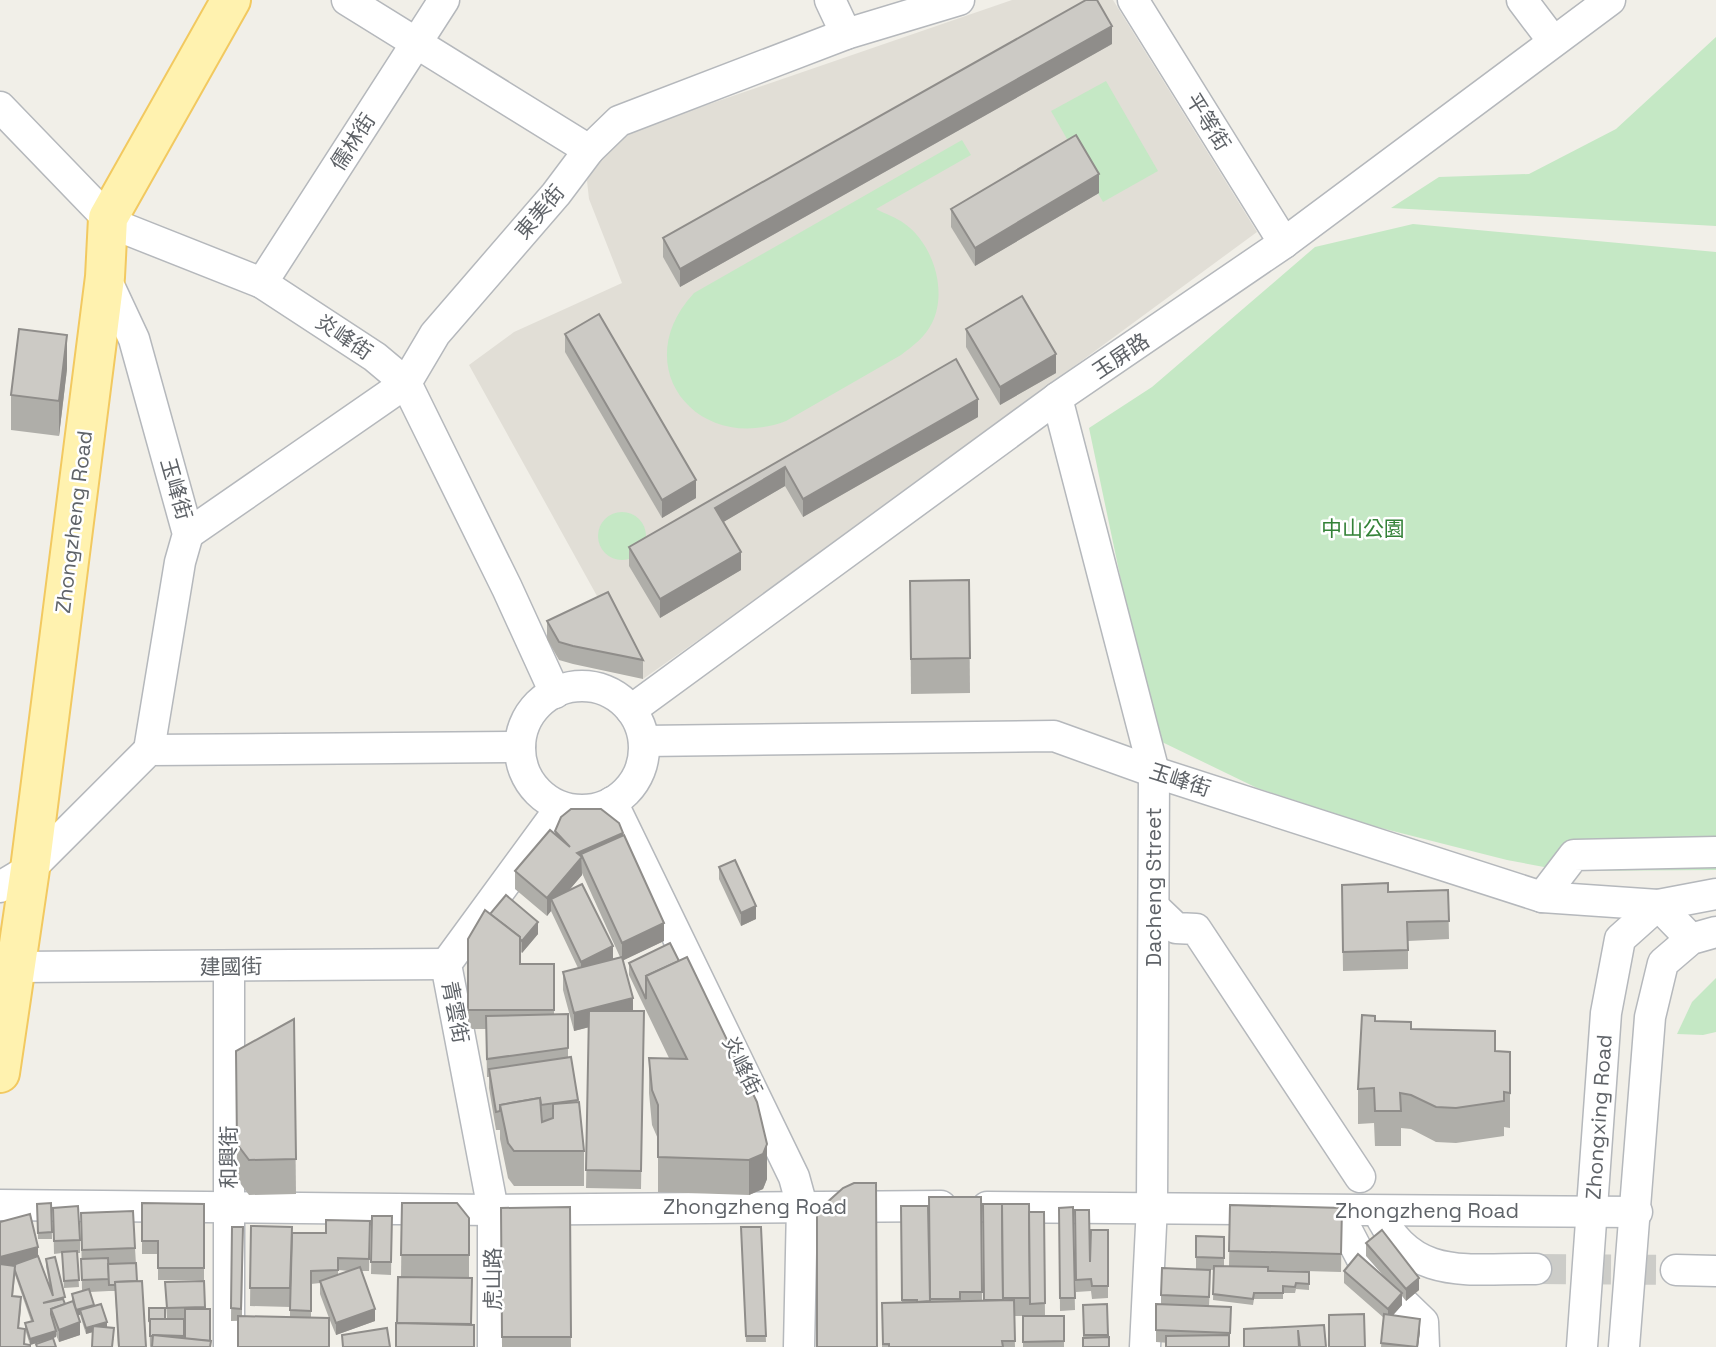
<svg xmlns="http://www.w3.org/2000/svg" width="1716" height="1347" font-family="'Space Grotesk','Noto Sans TC',sans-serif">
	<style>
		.education { fill: #e1ded6 }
		.green { fill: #c5e8c5 }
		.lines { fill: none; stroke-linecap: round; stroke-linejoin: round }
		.minor-tunnel { stroke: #ccccc8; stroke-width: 30; stroke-dasharray: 30 15; stroke-linecap: butt }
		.minor-casing { stroke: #b5b8bc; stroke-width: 33 }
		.major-casing { stroke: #f2c960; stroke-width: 42 }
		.minor { stroke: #fff; stroke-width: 30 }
		.major { stroke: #fff2af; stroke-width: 38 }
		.wall { fill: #afaea9; fill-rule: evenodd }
		.shaded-wall { fill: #8f8d8a }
		.building { fill: #cccac5; stroke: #8f8d8a; stroke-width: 2 }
		.labels { text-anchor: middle; stroke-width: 5; stroke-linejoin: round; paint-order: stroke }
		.street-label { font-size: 21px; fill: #5f6368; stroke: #fff }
		.park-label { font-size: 21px; fill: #348238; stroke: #fff }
	</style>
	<rect width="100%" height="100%" fill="#f1efe8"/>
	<path class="education" d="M1012 0H1113L1257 232 775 586 643 679 469 365 514 332 622 283 589 199 587 181 592 164 622 134Z"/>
	<g class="green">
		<path d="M1716 37V226L1391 208 1439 177 1529 174 1616 129Z"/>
		<path d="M1106 81 1158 171 1103 202 1051 111Z"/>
		<path d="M962 140 971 155 876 209C885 214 896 217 905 224 933 244 948 291 932 323 925 337 913 346 901 355L786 421C697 455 626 366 694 293Z"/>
		<path d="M1413 224 1716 252V870L1565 871 1507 860 1373 826 1257 788 1162 742 1131 628 1089 428 1152 387 1315 247Z"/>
		<circle cx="622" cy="536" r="24"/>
		<path d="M1716 978V1032L1703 1035 1677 1034 1692 1002Z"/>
	</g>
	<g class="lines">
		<path class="minor-tunnel" d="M1536 1269 1676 1270"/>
		<defs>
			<g id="minor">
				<path d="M347 0 589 150"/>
				<path d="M830 0 846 34"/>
				<path d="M1133 0 1284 243"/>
				<path d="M1522 0 1553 41"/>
				<path d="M0 107 113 224 262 283 375 357 406 383 507 588 555 693"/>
				<path d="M105 277 134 339 188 534 180 562 149 750"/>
				<path d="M262 283 444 0"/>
				<path d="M1057 398 1154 772 1152 1206 1145 1347"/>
				<path d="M188 534 406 383 435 334 556 194 589 150 619 121 846 34 959 0"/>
				<circle cx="582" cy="748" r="62"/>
				<path d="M631 710 1057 398 1284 243 1610 0"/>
				<path d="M644 741 1054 736 1154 772 1542 897 1658 905 1691 939"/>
				<path d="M612 802 794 1177 802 1206 799 1347"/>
				<path d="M0 887 30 869 149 750 520 747"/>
				<path d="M1542 897 1574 855 1716 852"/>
				<path d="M1154 907 1176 928 1196 929 1360 1177"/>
				<path d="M16 967 446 964"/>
				<path d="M0 1205 493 1210 941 1206"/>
				<path d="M987 1207 1637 1212"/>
				<path d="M1337 1211 1366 1267 1423 1322 1424 1347"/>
				<path d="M1378 1211C1411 1283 1470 1268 1536 1269"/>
				<path d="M1676 1270 1716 1271"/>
				<path d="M229 1347V967"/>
				<path d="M493 1347V1210L446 964 561 807"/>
				<path d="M1582 1347 1606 1013 1620 939 1658 905 1716 894"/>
				<path d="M1624 1347 1650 1017 1663 963 1691 939 1716 932"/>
			</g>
			<path id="major" d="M0 1073 30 869 105 277 108 218 231 0"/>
		</defs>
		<use href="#minor" class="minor-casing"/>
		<use href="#major" class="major-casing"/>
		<use href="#minor" class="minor"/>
		<use href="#major" class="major"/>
	</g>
	<g class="wall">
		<path d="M1112 44 680 287 663 257V238Z"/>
		<path d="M1099 193 975 266 951 227V209Z"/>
		<path d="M966 329 1056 373 1000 405 966 347Z"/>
		<path d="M565 334 696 498 662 518 565 352Z"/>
		<path d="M956 359 978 417 803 517 785 486 723 522 741 570 660 618 629 566V547Z"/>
		<path d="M67 369 59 436 11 430V395Z"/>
		<path d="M969 580 970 693 911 694 910 581Z"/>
		<path d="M547 621 643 660V679L573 664 559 660 547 639Z"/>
		<path d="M555 831 623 835 664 941 623 960 633 1011H644L641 1189 586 1188 589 1027 574 1031 563 990V972L578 968 551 911 547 916 515 889V871L555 834ZM582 873 620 957 613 959 569 890 582 875Z"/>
		<path d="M719 867 756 919 741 926 719 879Z"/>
		<path d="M1448 890 1449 939 1408 941V969L1343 971 1342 903 1388 892Z"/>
		<path d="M490 914 538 934 522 953 520 951V964H554V1014H568V1057H571L584 1151V1186H514L508 1178 500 1139V1130H496L489 1088V1077H487L486 1029H468V939Z"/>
		<path d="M670 943 767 1179 763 1189 749 1195 658 1192V1139L652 1125 649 1093V1058H669L629 975V963Z"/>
		<path d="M294 1019 296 1194 249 1195 237 1179 236 1051Z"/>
		<path d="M1375 1021 1411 1029 1495 1051 1510 1052V1128L1504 1127V1136L1456 1143 1436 1142 1411 1129 1401 1128V1146H1375L1374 1123 1358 1124V1089Z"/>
		<path d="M981 1197 982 1300H984L1029 1212H1044L1045 1316H1014L1015 1347H882V1303L902 1302 901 1206 930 1293Z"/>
		<path d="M51 1203 52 1239H38L37 1204Z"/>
		<path d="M142 1203 204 1204V1280H158V1254H142Z"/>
		<path d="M402 1203 469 1218V1278L401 1277Z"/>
		<path d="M1230 1205 1342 1208 1341 1272 1268 1270V1271L1309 1272V1290L1296 1289 1295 1293H1283V1299H1254L1253 1305 1213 1300 1214 1270 1196 1269V1236L1224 1237V1266H1229Z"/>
		<path d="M570 1207 571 1347H502L501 1208Z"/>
		<path d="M1073 1207 1075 1310 1060 1311 1059 1208Z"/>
		<path d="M53 1208 80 1240V1253H77L79 1287 64 1288 62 1253 54 1254Z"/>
		<path d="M1075 1210 1090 1262 1108 1230V1298L1092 1299 1091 1291 1076 1292Z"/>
		<path d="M81 1213 135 1248 137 1281 146 1347H118L115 1291H109L90 1292 94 1306 114 1340 93 1332 86 1334 80 1315H78L80 1335 59 1342 56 1335V1337L30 1345 25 1329V1345L0 1347V1222L38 1256 50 1289 46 1266V1259L65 1304 72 1302V1294L82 1291ZM15 1275 31 1321 25 1323V1329L19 1328 21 1309 13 1296Z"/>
		<path d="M372 1216H392L391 1275 371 1274Z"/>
		<path d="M370 1221 369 1271H362L375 1321 336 1335 329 1318 231 1321 232 1227H243L242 1316 290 1317V1307L250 1306 251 1226 292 1233H326ZM338 1270 349 1271 338 1275ZM320 1283V1294L329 1318H311V1284Z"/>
		<path d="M741 1227H761L766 1342H746Z"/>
		<path d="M1366 1243 1419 1290 1406 1301 1402 1296V1305L1393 1315 1420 1331 1418 1347H1381L1384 1318 1344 1283V1271L1388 1281 1366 1256Z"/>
		<path d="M204 1281 205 1309 211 1347H150L149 1308 167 1319 165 1282ZM184 1320H185V1339L184 1338Z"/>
		<path d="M1210 1283 1209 1306 1231 1319 1229 1347 1156 1342V1304L1161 1305V1295Z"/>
		<path d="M1107 1304 1108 1337 1083 1347V1305Z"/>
		<path d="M1023 1316 1064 1341V1347H1076H1023Z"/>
	</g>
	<g class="shaded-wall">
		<path d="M1112 26V44L680 287V269Z"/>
		<path d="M1099 174V193L975 266V248Z"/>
		<path d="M67 335V369L59 436V401Z"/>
		<path d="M1056 354V373L1000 405V387Z"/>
		<path d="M978 399V417L803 517V499Z"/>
		<path d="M785 467V486L715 527V508Z"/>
		<path d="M696 480V498L662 518V500Z"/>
		<path d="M741 552V570L660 618V599Z"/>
		<path d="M623 833V851L581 854 582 875 555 907 551 899V911L547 916V898L577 853Z"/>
		<path d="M756 906V919L741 926V913Z"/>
		<path d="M538 922V934L522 953V941Z"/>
		<path d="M664 923V941L622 961V943Z"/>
		<path d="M613 946V959L581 974V962Z"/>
		<path d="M633 998V1016L574 1031V1013Z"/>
		<path d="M767 1144V1179L763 1189 749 1195V1160Z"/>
		<path d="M38 1247V1260L0 1269V1257Z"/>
		<path d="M1419 1278V1290L1406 1301V1289Z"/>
		<path d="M1402 1293V1305L1388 1321V1309Z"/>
		<path d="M94 1305V1311L80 1310V1315L76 1316V1310Z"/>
		<path d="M375 1309V1321L336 1335V1323Z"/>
		<path d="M1420 1319V1331L1418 1347H1417Z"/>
		<path d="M80 1322V1335L59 1342V1330Z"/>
		<path d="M107 1322V1328L86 1334V1328Z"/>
		<path d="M56 1331V1337L30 1345V1339Z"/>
	</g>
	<g class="building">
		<path d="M1086 0H1097L1112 26 680 269 663 238Z"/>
		<path d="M1076 135 1099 174 975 248 951 209Z"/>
		<path d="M1022 296 1056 354 1000 387 966 329Z"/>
		<path d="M599 314 696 480 662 500 565 334Z"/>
		<path d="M19 329 67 335 59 401 11 395Z"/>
		<path d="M956 359 978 399 803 499 785 467 715 508 741 552 660 599 629 547Z"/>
		<path d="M969 580 970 658 911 659 910 581Z"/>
		<path d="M608 592 643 660 573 646 559 642 547 621Z"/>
		<path d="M571 809H601L619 823 623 833 577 853 582 857 547 898 515 871 550 830 570 847 555 831 561 817Z"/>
		<path d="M624 835 664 923 622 943 581 854Z"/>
		<path d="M735 860 756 906 741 913 719 867Z"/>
		<path d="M1388 883V892L1448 890 1449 921 1407 922 1408 950 1343 952 1342 885Z"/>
		<path d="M582 884 613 946 581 962 551 899Z"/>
		<path d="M506 895 538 922 522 941 520 939V937L490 914Z"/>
		<path d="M485 910 520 937V964H554V1010H468V939Z"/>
		<path d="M670 943 679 961 646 976V999L629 963Z"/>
		<path d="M622 957 633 998 574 1013 563 972Z"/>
		<path d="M687 957 757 1102 767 1144 763 1154 749 1160 658 1157V1105L652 1090 649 1058 687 1059 646 976Z"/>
		<path d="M589 1011H644L641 1171 586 1170Z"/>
		<path d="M568 1014V1048L487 1059 486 1016Z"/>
		<path d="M1362 1015 1375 1016V1021L1411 1022V1029L1495 1031V1051L1510 1052V1093L1504 1092V1101L1456 1108 1436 1107 1411 1095 1400 1093 1401 1111H1375L1374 1088 1358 1089Z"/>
		<path d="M294 1019 296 1159 249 1160 237 1144 236 1051Z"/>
		<path d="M571 1057 578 1100 541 1105 540 1098 500 1105V1111L496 1112 489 1069Z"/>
		<path d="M540 1098 542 1122 553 1118V1104L579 1102 584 1151H514L508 1143 500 1105Z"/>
		<path d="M854 1183H876L877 1347H817V1216L822 1207 843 1188Z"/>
		<path d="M929 1197H981L982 1292H960V1299H930Z"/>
		<path d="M51 1203 52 1232 38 1233 37 1204Z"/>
		<path d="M142 1203 204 1204V1268H158V1241H142Z"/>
		<path d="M402 1203H457L469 1218V1255H401Z"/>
		<path d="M983 1204H1002L1003 1300H984Z"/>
		<path d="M1002 1204H1029L1030 1298H1003Z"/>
		<path d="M1230 1205 1342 1208 1341 1254 1229 1251Z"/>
		<path d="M78 1206 80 1240 54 1241 53 1208Z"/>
		<path d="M901 1206H928L930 1301 917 1302V1300H902Z"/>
		<path d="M570 1207 571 1337H502L501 1208Z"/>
		<path d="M1073 1207 1075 1298H1060L1059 1208Z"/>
		<path d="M1075 1210H1089L1090 1262 1091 1230H1108V1286H1092L1091 1279 1076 1280Z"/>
		<path d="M133 1211 135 1248 82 1250 81 1213Z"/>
		<path d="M1029 1212H1044L1045 1303 1030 1304Z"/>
		<path d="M30 1214 38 1247 0 1257V1222Z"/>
		<path d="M372 1216H392L391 1262H371Z"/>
		<path d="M326 1220 370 1221 369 1259 338 1258V1270L311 1271V1311L290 1310 292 1233H326Z"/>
		<path d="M251 1226 292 1227 290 1288H250Z"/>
		<path d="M232 1227H243L241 1309 231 1308Z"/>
		<path d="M741 1227H761L766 1336H746Z"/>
		<path d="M1382 1230 1419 1278 1406 1289 1366 1243Z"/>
		<path d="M1196 1236 1224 1237V1258L1196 1257Z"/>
		<path d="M77 1251 79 1280 64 1281 62 1252Z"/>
		<path d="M1358 1254 1402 1293 1388 1309 1344 1271Z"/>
		<path d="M38 1256 53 1296 46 1259 55 1257 65 1297 43 1303 63 1299 65 1304 51 1309V1314L56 1331 30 1339 25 1323 33 1321 14 1268 15 1266 13 1265Z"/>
		<path d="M108 1258 109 1279 82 1280 81 1259Z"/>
		<path d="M136 1263 137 1281 115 1282V1285H109L108 1264Z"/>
		<path d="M0 1264 15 1266 12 1296 21 1297 18 1328 25 1329 24 1344 30 1345V1347H0Z"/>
		<path d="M1214 1266 1268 1267V1271L1309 1272V1284L1296 1283 1295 1287 1283 1286V1293H1254L1253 1299 1213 1294Z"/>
		<path d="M360 1267 375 1309 336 1323 320 1281Z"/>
		<path d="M1162 1268 1210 1270 1209 1297 1161 1295Z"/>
		<path d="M398 1277 472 1278 471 1324 397 1323Z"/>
		<path d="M142 1281 146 1347H119L115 1282Z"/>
		<path d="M204 1281 205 1307 167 1308 165 1282Z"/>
		<path d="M89 1289 94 1305 76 1310 72 1294Z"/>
		<path d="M1014 1300 1015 1341H1002L1003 1347H889V1344H883L882 1303Z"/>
		<path d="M73 1301 80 1322 59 1330 51 1309Z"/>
		<path d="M101 1304 107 1322 86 1328 80 1310Z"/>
		<path d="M1107 1304 1108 1335H1084L1083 1305Z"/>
		<path d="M1156 1304 1231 1307 1230 1333 1156 1330Z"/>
		<path d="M149 1308H165V1319H150L149 1320Z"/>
		<path d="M185 1309H210V1341L185 1339Z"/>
		<path d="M1364 1314 1365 1347H1329V1315Z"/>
		<path d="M1384 1314 1420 1319 1417 1347 1381 1343Z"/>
		<path d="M238 1316 329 1318V1347H238Z"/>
		<path d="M1023 1316H1064V1341L1023 1342Z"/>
		<path d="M150 1319H184V1336L153 1335V1336H150Z"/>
		<path d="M396 1323 474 1325V1347H396Z"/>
		<path d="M1324 1325 1326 1347H1300L1298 1330 1299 1347H1244V1329Z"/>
		<path d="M93 1326 114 1328 112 1347H92Z"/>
		<path d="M387 1328 390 1347H343L342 1335Z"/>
		<path d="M153 1335 211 1341 210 1347H152Z"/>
		<path d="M1229 1335V1347H1166V1336Z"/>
		<path d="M1109 1337V1347H1083V1338Z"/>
		<path d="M53 1338 56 1347H37L36 1344Z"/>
	</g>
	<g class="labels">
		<g class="street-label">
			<text transform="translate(1208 122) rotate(58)" y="7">平等街</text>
			<text transform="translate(353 142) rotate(-57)" y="7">儒林街</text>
			<text transform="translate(540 212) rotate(-50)" y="7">東美街</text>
			<text transform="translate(344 337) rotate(34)" y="7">炎峰街</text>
			<text transform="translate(1121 356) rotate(-34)" y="7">玉屏路</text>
			<text transform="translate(176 489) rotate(74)" y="7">玉峰街</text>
			<text transform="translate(74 522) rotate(-83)" y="7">Zhongzheng Road</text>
			<text transform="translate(1180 780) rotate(18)" y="7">玉峰街</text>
			<text transform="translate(1154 887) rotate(-90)" y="7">Dacheng Street</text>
			<text transform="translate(231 967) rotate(-1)" y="7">建國街</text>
			<text transform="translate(455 1012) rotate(79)" y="7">青雲街</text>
			<text transform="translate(742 1066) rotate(64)" y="7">炎峰街</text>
			<text transform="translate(1599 1117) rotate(-86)" y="7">Zhongxing Road</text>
			<text transform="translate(229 1157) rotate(-90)" y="7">和興街</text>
			<text x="755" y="1214">Zhongzheng Road</text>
			<text x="1427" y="1218">Zhongzheng Road</text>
			<text transform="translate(493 1279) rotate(-90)" y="7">虎山路</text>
		</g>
		<g class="park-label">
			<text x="1363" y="536">中山公園</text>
		</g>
	</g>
</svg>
